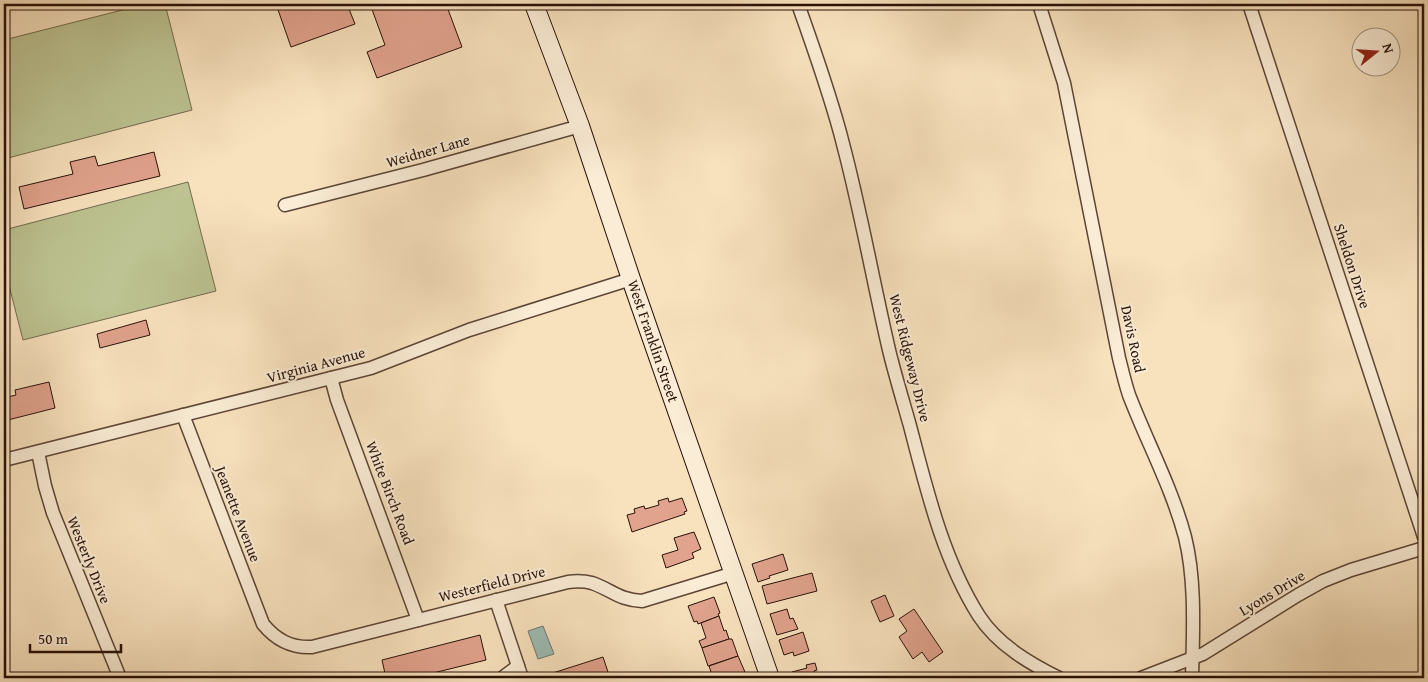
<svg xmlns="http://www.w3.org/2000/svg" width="1428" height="682" font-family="'Gentium Book Plus',serif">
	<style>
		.green { fill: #bdc392; stroke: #726a4d }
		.water { fill: #9dbdb5; stroke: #6e7870 }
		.building { fill: #e1a38e; stroke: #281108 }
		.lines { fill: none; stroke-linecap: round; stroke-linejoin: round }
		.minor-casing { stroke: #5c4536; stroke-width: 15 }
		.secondary-casing { stroke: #281108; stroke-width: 20 }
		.minor { stroke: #faecd5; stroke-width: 12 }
		.secondary { stroke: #faecd5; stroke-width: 18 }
		.labels { text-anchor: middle; stroke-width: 4; stroke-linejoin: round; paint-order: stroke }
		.street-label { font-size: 15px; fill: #281108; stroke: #faecd5 }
	</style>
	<rect width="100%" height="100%" fill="#f8e2be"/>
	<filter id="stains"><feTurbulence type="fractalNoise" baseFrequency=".004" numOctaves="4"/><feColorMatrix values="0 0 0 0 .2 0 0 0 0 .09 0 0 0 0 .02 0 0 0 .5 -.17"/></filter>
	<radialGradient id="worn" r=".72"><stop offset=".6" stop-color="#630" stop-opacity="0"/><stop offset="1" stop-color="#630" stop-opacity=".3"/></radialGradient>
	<g class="green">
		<path d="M146 4H165L192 110 4 159V40Z"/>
		<path d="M188 182 216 291 23 340 4 266V230Z"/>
	</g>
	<path class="water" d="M543 626 554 654 538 659 528 631Z"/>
	<g class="building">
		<path d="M276 4H347L355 24 291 47Z"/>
		<path d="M370 4H446L462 47 377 78 367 52 385 45Z"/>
		<path d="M154 152 160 176 24 209 19 187 73 174 70 162 95 156 98 166Z"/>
		<path d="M146 320 150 335 100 348 97 334Z"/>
		<path d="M49 382 55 408 4 421V398L16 395 15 390Z"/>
		<path d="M668 498 669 502 682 498 687 511 684 512 685 514 632 532 627 515 635 513 634 509 644 506 645 509 659 505 658 501Z"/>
		<path d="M694 532 701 549 692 553 694 558 666 568 662 555 678 550 674 538Z"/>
		<path d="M783 554 788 570 769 576 770 578 758 582 752 564Z"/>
		<path d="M812 573 817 591 767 604 762 586Z"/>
		<path d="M885 595 894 616 880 622 871 601Z"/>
		<path d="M714 597 720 613 718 614 719 616 698 624 697 621 694 622 688 606Z"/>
		<path d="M787 609 790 619 793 618 798 629 777 635 770 614Z"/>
		<path d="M914 609 943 652 929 662 922 652 913 659 899 637 907 631 899 619Z"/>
		<path d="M719 616 724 631 726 630 729 639 702 648 699 641 706 638 701 623Z"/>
		<path d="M803 632 809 651 794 656 793 652 784 655 779 640Z"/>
		<path d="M480 635 486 660 413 678H386L382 660Z"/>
		<path d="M729 639H732L738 656 708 666 702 648Z"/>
		<path d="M738 656 745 672 727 678H713L709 666Z"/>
		<path d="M603 657 610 678H537Z"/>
		<path d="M815 663 817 670 814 671 816 678H794L792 672 807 668 806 665Z"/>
	</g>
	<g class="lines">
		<defs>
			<g id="minor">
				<path d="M798 4C814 50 831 96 843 144 861 212 873 281 889 350 895 375 903 401 910 426 927 491 943 559 979 616 998 645 1029 663 1059 678"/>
				<path d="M1039 4 1064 83 1119 358C1122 370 1125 383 1129 395 1147 442 1172 488 1185 537 1196 581 1193 633 1192 678"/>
				<path d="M1249 4 1424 537"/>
				<path d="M285 205 423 170 580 126"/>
				<path d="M331 378 337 400 418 620"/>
				<path d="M183 415 263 624C276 640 291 648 312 647L568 582C576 581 584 581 592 583 612 590 619 600 642 601L734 573"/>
				<path d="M38 452 45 486 53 513 120 678"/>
				<path d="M4 460 371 368 469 330 631 279"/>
				<path d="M496 600 522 678"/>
				<path d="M502 678 518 666"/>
				<path d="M1141 678 1203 654 1298 595 1323 581 1351 570 1424 548"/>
			</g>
			<path id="secondary" d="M534 4 580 126 631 279 770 678"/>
		</defs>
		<use href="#minor" class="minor-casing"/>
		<use href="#secondary" class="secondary-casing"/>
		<use href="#minor" class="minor"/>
		<use href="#secondary" class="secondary"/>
	</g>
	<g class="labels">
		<g class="street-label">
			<text transform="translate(428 151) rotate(-16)" y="5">Weidner Lane</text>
			<text transform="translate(1352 266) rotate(72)" y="5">Sheldon Drive</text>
			<text transform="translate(1133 339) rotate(78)" y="5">Davis Road</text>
			<text transform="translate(653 341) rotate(71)" y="5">West Franklin Street</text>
			<text transform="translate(910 358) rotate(76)" y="5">West Ridgeway Drive</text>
			<text transform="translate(316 365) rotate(-15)" y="5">Virginia Avenue</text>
			<text transform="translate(390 493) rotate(69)" y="5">White Birch Road</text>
			<text transform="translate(238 514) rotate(69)" y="5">Jeanette Avenue</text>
			<text transform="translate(89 560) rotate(68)" y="5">Westerly Drive</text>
			<text transform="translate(492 584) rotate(-14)" y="5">Westerfield Drive</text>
			<text transform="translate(1272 593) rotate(-31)" y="5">Lyons Drive</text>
		</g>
	</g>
	<rect width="1428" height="682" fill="none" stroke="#f8e2be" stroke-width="20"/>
	<rect x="5" y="5" width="1418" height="672" fill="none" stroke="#281108" stroke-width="2.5"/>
	<rect x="10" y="10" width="1408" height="662" fill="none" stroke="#281108"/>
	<g transform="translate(1376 52) rotate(73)"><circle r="24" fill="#faecd5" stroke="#a69483"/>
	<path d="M0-4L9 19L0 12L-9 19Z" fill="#8f2418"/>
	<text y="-8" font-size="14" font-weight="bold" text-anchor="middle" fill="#281108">N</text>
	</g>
	<path d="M30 644v8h91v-8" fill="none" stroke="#281108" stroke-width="2.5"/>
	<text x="38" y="644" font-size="15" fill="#281108" stroke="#faecd5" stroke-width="4" paint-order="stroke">50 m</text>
	<rect width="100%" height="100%" filter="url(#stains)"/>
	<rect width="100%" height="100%" fill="url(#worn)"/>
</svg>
